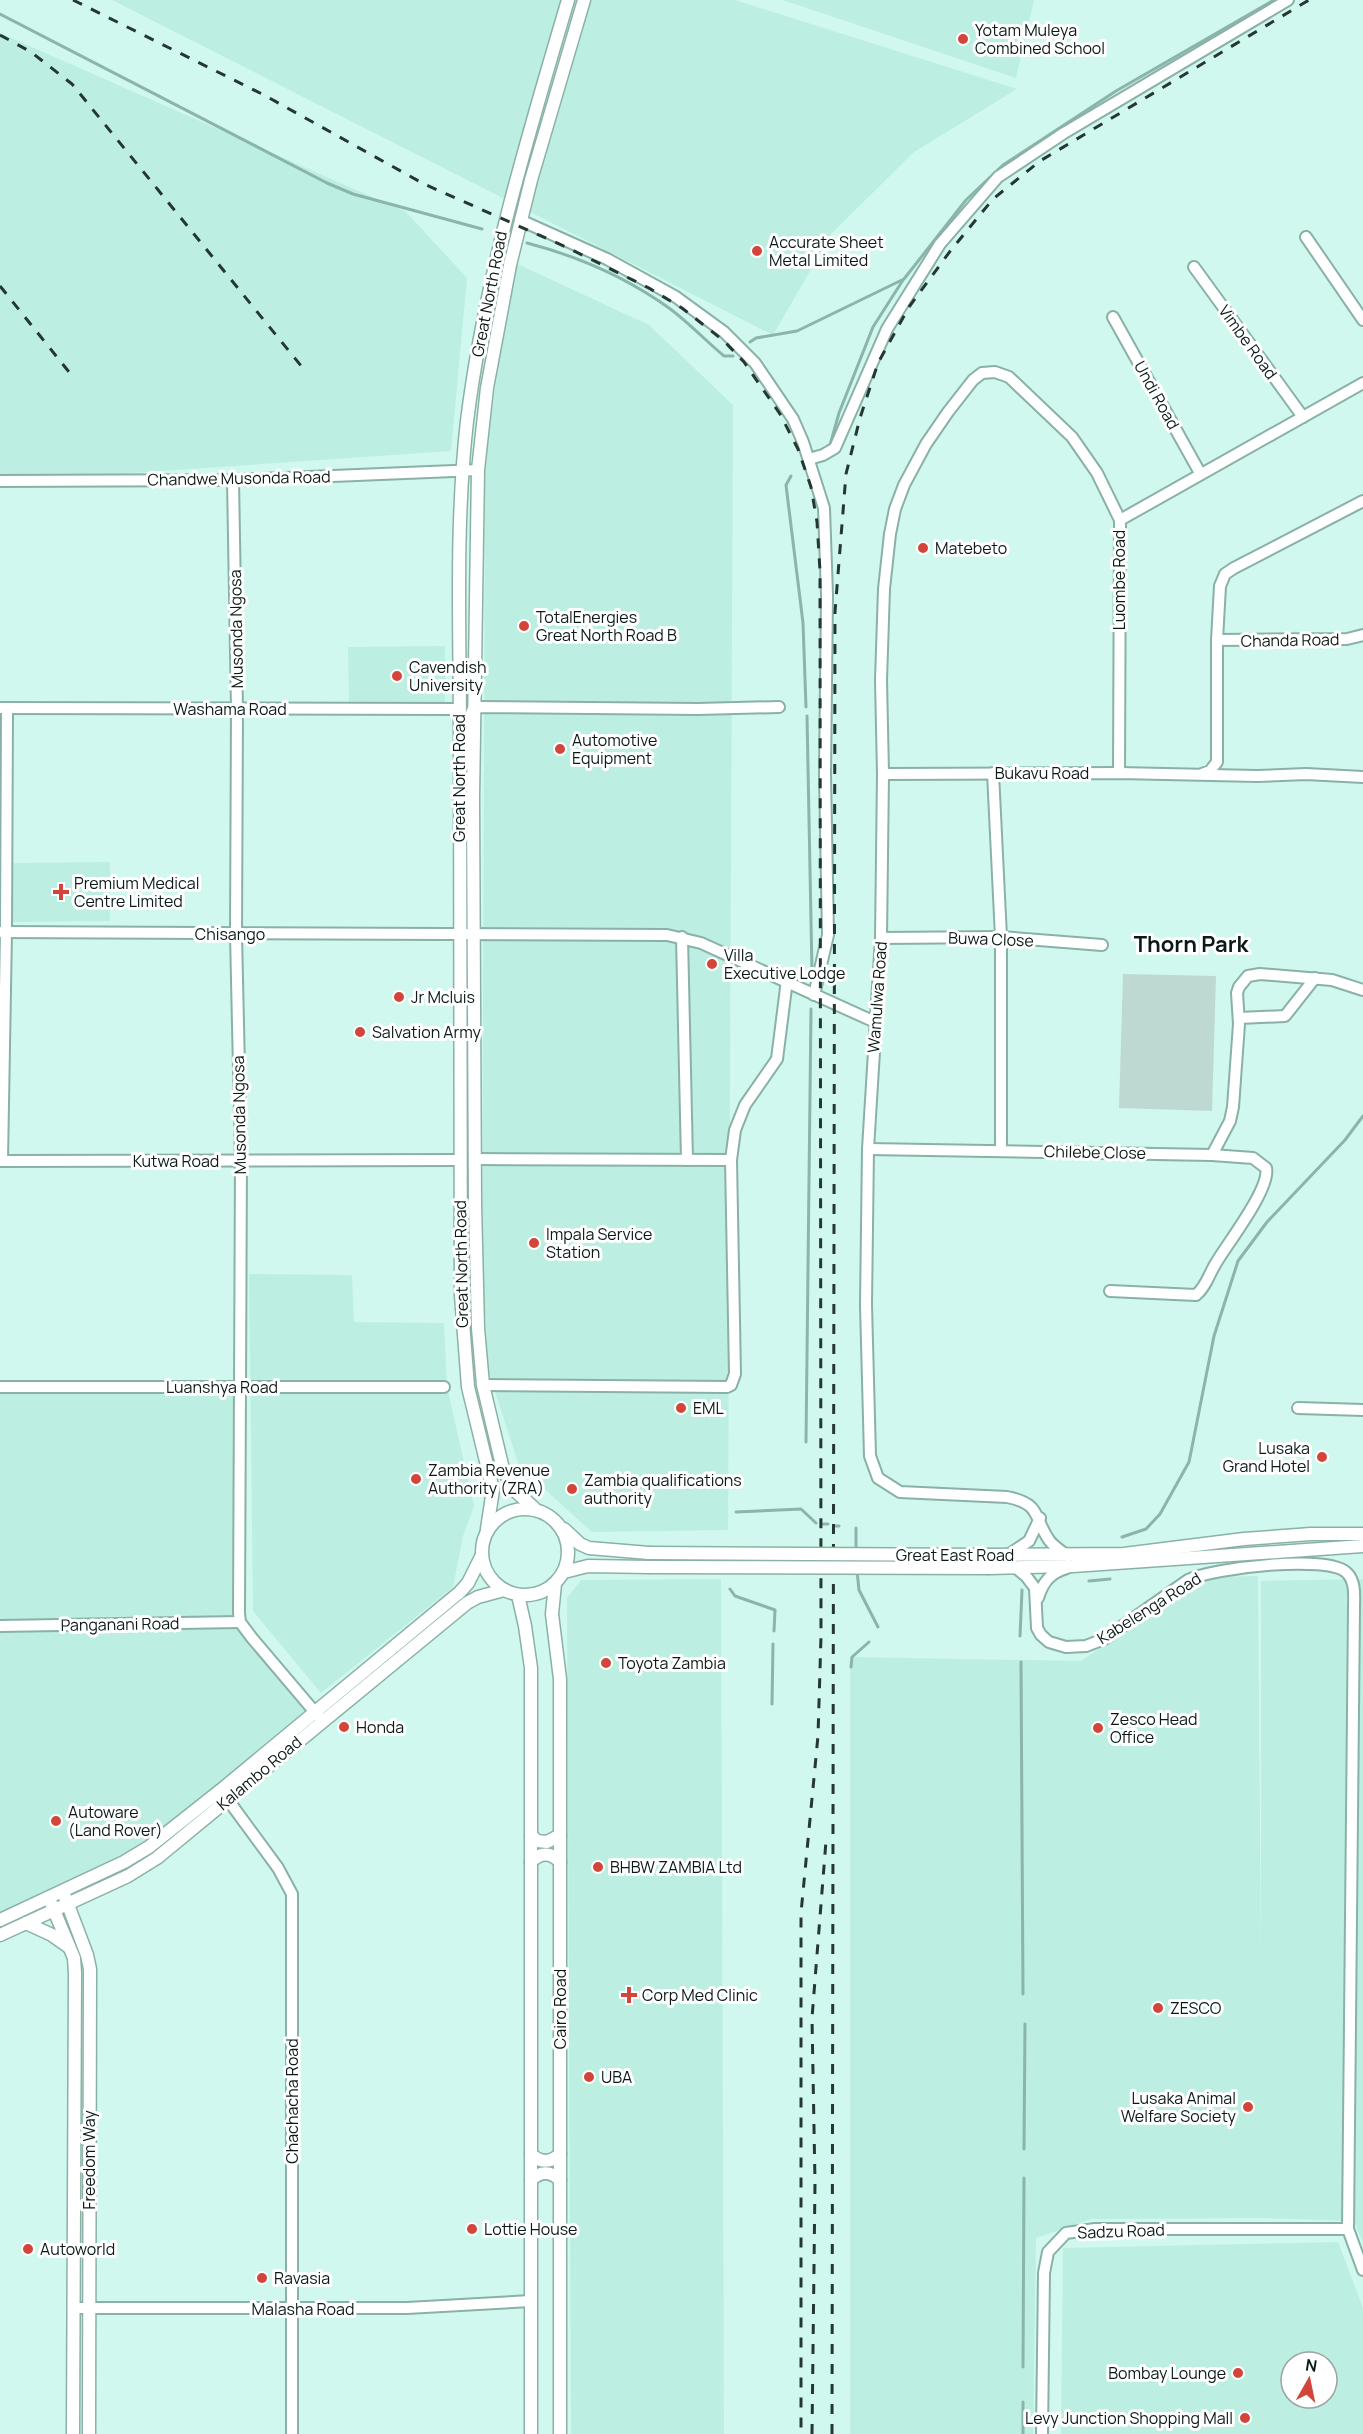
<svg xmlns="http://www.w3.org/2000/svg" width="1363" height="2434" font-family="Manrope,sans-serif">
	<style>
		.built { fill: #bceee2; fill-rule: evenodd }
		.green { fill: #bed9d2 }
		.lines { fill: none; stroke-linecap: round; stroke-linejoin: round }
		.stream { stroke: #8bb4aa; stroke-width: 3 }
		.minor-casing { stroke: #8ab1a7; stroke-width: 14 }
		.major-casing { stroke: #8ab1a7; stroke-width: 15 }
		.minor { stroke: #fff; stroke-width: 10 }
		.major { stroke: #fff; stroke-width: 12 }
		.rail { stroke: #253733; stroke-width: 3; stroke-dasharray: 10 10; stroke-linecap: butt }
		.major-bridge-casing { stroke: #8ab1a7; stroke-width: 15; stroke-linecap: butt }
		.major-bridge { stroke: #fff; stroke-width: 12 }
		.poi-dot { fill: #d3453a; stroke: #fff; stroke-width: 2 }
		.labels { text-anchor: middle; stroke-width: 6; stroke-linejoin: round; paint-order: stroke }
		.poi-label { font-size: 16px; fill: #0b1a17; stroke: #fff; text-anchor: start }
		.street-label { font-size: 16px; fill: #0b1a17; stroke: #fff }
		.district-label { font-size: 22px; font-weight: bold; fill: #0b1a17; stroke: #fff }
	</style>
	<rect width="100%" height="100%" fill="#d0f8ee"/>
	<g class="built">
		<path d="M112 0H735L1017 89 914 152 832 233 773 335Z"/>
		<path d="M783 0H1034L1016 78Z"/>
		<path d="M0 33 406 212 467 278 451 451 0 482Z"/>
		<path d="M513 262 649 325 733 405 728 1530 592 1532 519 1466 489 1373 482 1264 485 461Z"/>
		<path d="M445 646V704L349 702 348 647Z"/>
		<path d="M110 862V921L12 922V863Z"/>
		<path d="M249 1274 352 1275 354 1322 444 1323 447 1387 474 1506 463 1536 453 1587 321 1693 253 1611Z"/>
		<path d="M0 1386H235L237 1622 323 1716 155 1853 0 1918Z"/>
		<path d="M1258 1576 1261 1972V1581L1363 1579V2243L1354 2221 1261 2218 1092 2219 1036 2238 1033 2434H850V1657L1081 1661 1205 1577Z"/>
		<path d="M721 1579 724 2434H571L567 1598 581 1580Z"/>
		<path d="M1338 2242 1363 2308V2434H1061L1063 2248ZM1291 2362H1327V2398H1291Z"/>
	</g>
	<path class="green" d="M1123 974 1216 976 1212 1111 1119 1108Z"/>
	<g class="lines">
		<g class="stream">
			<path d="M0 14 327 183 353 194 482 229"/>
			<path d="M527 243C577 256 627 278 669 308 688 322 706 341 724 356H733"/>
			<path d="M750 342 756 338 797 331 904 279 966 200 1003 165 1116 91 1274 0"/>
			<path d="M830 445 839 413 873 327 903 280"/>
			<path d="M791 476 786 485 803 623 806 707"/>
			<path d="M807 716 812 972"/>
			<path d="M806 1442 811 1009"/>
			<path d="M736 1512 801 1509 816 1523"/>
			<path d="M823 1524H828"/>
			<path d="M835 1526H839"/>
			<path d="M856 1528V1550"/>
			<path d="M1122 1537 1146 1529 1160 1514 1189 1462 1214 1336 1238 1261 1267 1222 1345 1140 1363 1116"/>
			<path d="M857 1571 859 1590 878 1627"/>
			<path d="M1089 1581 1110 1579"/>
			<path d="M730 1589 735 1596 775 1610 774 1631"/>
			<path d="M1020 1636 1022 1590"/>
			<path d="M1021 1662 1023 1994"/>
			<path d="M851 1667 852 1657 869 1642"/>
			<path d="M772 1704 773 1644"/>
			<path d="M1024 2149 1025 2024"/>
			<path d="M1023 2367 1024 2178"/>
			<path d="M1023 2402V2434"/>
		</g>
		<defs>
			<g id="minor">
				<path d="M520 220 607 259 676 297 724 332 755 363 793 419 803 442 824 508 827 595 825 775 828 935 814 995"/>
				<path d="M1306 237 1363 320"/>
				<path d="M1194 267 1303 417"/>
				<path d="M1113 317 1200 473"/>
				<path d="M809 459 823 455 835 448 887 329 940 244 998 177 1064 133 1288 0"/>
				<path d="M233 480 237 709 236 934 241 1160 239 1613 240 1622 252 1638 319 1717"/>
				<path d="M0 481 233 480 478 470"/>
				<path d="M1120 520 1363 383"/>
				<path d="M1217 640 1347 639 1363 635"/>
				<path d="M0 708 460 709"/>
				<path d="M462 765C471 747 463 725 474 707L698 709 779 707"/>
				<path d="M993 773 1001 937V1150"/>
				<path d="M883 774 1119 773 1257 776 1306 774 1363 777"/>
				<path d="M1202 774 1210 771 1217 762V640L1220 586 1225 574 1234 568 1363 501"/>
				<path d="M0 932 667 935 701 943 875 1022"/>
				<path d="M682 937 687 1160"/>
				<path d="M881 938 1001 937 1102 945"/>
				<path d="M1239 1018 1285 1016 1315 978"/>
				<path d="M868 1149 1212 1155 1253 1158 1266 1168C1271 1188 1227 1244 1216 1263 1209 1274 1206 1287 1196 1295L1110 1291"/>
				<path d="M1212 1155 1230 1121 1233 1107 1239 1024 1237 993 1239 987 1248 976 1260 974 1332 980 1363 990"/>
				<path d="M475 1159 731 1160 735 1374 731 1385 727 1387 483 1385"/>
				<path d="M731 1160 735 1130 745 1105 777 1059 787 980"/>
				<path d="M0 1161 460 1160"/>
				<path d="M2 1161 6 932 7 708"/>
				<path d="M0 1387H444"/>
				<path d="M1298 1408 1363 1410"/>
				<path d="M1008 1555 1029 1541 1040 1518"/>
				<path d="M1068 1556C1061 1551 1053 1546 1049 1540 1033 1517 1042 1504 1007 1497L900 1492 878 1478 870 1456 866 1305 868 1149 881 938 883 774 881 680 884 589 890 534 895 509 904 485 926 444 948 412 973 380 982 373 995 372 1009 377 1072 437 1097 473 1120 520 1119 773"/>
				<path d="M1016 1568 1026 1576 1035 1588 1037 1628 1041 1635 1049 1642 1066 1647 1086 1646 1104 1639 1188 1580C1213 1568 1328 1554 1347 1573 1356 1582 1354 1597 1354 1608L1348 2229 1363 2270"/>
				<path d="M1038 1598C1043 1582 1050 1573 1067 1568"/>
				<path d="M0 1626 240 1622"/>
				<path d="M223 1793 278 1868 292 1894V2434"/>
				<path d="M74 2308H407L531 2301"/>
				<path d="M1042 2434 1044 2273 1048 2252 1066 2233 1095 2229H1348"/>
			</g>
			<g id="major">
				<path d="M534 1508 512 1488 502 1465 483 1385 478 1328 475 1204 473 798 478 470 487 388 510 265 531 180 584 0"/>
				<circle cx="525" cy="1552" r="43"/>
				<path d="M487 1529 493 1490 468 1387 461 1295C459 1109 459 923 460 736 460 632 455 526 467 421 485 277 527 139 568 0"/>
				<path d="M564 1529 580 1544 589 1548 649 1553"/>
				<path d="M988 1555 1124 1554 1244 1539 1311 1534H1363"/>
				<path d="M989 1568 1073 1566 1363 1546"/>
				<path d="M564 1572 588 1566 649 1567"/>
				<path d="M555 1584 552 1614 560 1679V2434"/>
				<path d="M518 1595 525 1626 531 1668V2434"/>
				<path d="M531 1835 537 1841 547 1842 560 1835"/>
				<path d="M531 1862C540 1852 551 1852 560 1862"/>
				<path d="M65 1897 87 1955 90 1969 89 2434"/>
				<path d="M51 1903 74 1958 75 1973 73 2434"/>
				<path d="M0 1920 124 1862 149 1847 221 1790 460 1592 468 1583 482 1555"/>
				<path d="M26 1923 52 1935 69 1947"/>
				<path d="M0 1935 128 1876 157 1858 467 1603 478 1597 504 1590"/>
				<path d="M531 2154C540 2163 551 2163 560 2154"/>
				<path d="M531 2180C540 2171 551 2171 560 2180"/>
			</g>
		</defs>
		<use href="#minor" class="minor-casing"/>
		<use href="#major" class="major-casing"/>
		<use href="#minor" class="minor"/>
		<use href="#major" class="major"/>
		<g class="rail">
			<path d="M73 0 264 95 424 184 566 247 649 288 682 308 724 341 744 362 780 414 798 449 811 487 817 522 820 571 821 1636 818 1736 801 1913V2434"/>
			<path d="M0 35 31 52 72 84 302 367"/>
			<path d="M0 286 69 372"/>
			<path d="M812 2434 815 2182 812 2018 826 1841"/>
			<path d="M832 2434 835 612 846 474 860 418 878 363 909 307 951 250 993 199 1040 161 1309 0"/>
		</g>
		<defs>
			<g id="major-bridge">
				<path d="M649 1553 988 1555"/>
				<path d="M649 1567 989 1568"/>
			</g>
		</defs>
		<use href="#major-bridge" class="major-bridge-casing"/>
		<use href="#major-bridge" class="major-bridge"/>
	</g>
	<g class="poi-dot">
		<circle cx="963" cy="39" r="6"/>
		<circle cx="757" cy="251" r="6"/>
		<circle cx="923" cy="548" r="6"/>
		<circle cx="524" cy="626" r="6"/>
		<circle cx="397" cy="676" r="6"/>
		<circle cx="560" cy="749" r="6"/>
		<path d="M58 883h6v6h6v6h-6v6h-6v-6h-6v-6h6z"/>
		<circle cx="712" cy="964" r="6"/>
		<circle cx="399" cy="997" r="6"/>
		<circle cx="360" cy="1032" r="6"/>
		<circle cx="534" cy="1243" r="6"/>
		<circle cx="681" cy="1408" r="6"/>
		<circle cx="1322" cy="1457" r="6"/>
		<circle cx="416" cy="1479" r="6"/>
		<circle cx="572" cy="1489" r="6"/>
		<circle cx="606" cy="1663" r="6"/>
		<circle cx="344" cy="1727" r="6"/>
		<circle cx="1098" cy="1728" r="6"/>
		<circle cx="56" cy="1821" r="6"/>
		<circle cx="598" cy="1867" r="6"/>
		<path d="M626 1986h6v6h6v6h-6v6h-6v-6h-6v-6h6z"/>
		<circle cx="1158" cy="2008" r="6"/>
		<circle cx="589" cy="2077" r="6"/>
		<circle cx="1248" cy="2107" r="6"/>
		<circle cx="472" cy="2229" r="6"/>
		<circle cx="28" cy="2249" r="6"/>
		<circle cx="262" cy="2278" r="6"/>
		<circle cx="1238" cy="2373" r="6"/>
		<circle cx="1245" cy="2418" r="6"/>
	</g>
	<g class="labels">
		<g class="poi-label">
			<text x="975" y="36">Yotam Muleya<tspan x="975" dy="18">Combined School</tspan></text>
			<text x="769" y="248">Accurate Sheet<tspan x="769" dy="18">Metal Limited</tspan></text>
			<text x="935" y="554">Matebeto</text>
			<text x="536" y="623">TotalEnergies<tspan x="536" dy="18">Great North Road B</tspan></text>
			<text x="409" y="673">Cavendish<tspan x="409" dy="18">University</tspan></text>
			<text x="572" y="746">Automotive<tspan x="572" dy="18">Equipment</tspan></text>
			<text x="74" y="889">Premium Medical<tspan x="74" dy="18">Centre Limited</tspan></text>
			<text x="724" y="961">Villa<tspan x="724" dy="18">Executive Lodge</tspan></text>
			<text x="411" y="1003">Jr Mcluis</text>
			<text x="372" y="1038">Salvation Army</text>
			<text x="546" y="1240">Impala Service<tspan x="546" dy="18">Station</tspan></text>
			<text x="693" y="1414">EML</text>
			<text x="1310" y="1454" text-anchor="end">Lusaka<tspan x="1310" dy="18">Grand Hotel</tspan></text>
			<text x="428" y="1476">Zambia Revenue<tspan x="428" dy="18">Authority (ZRA)</tspan></text>
			<text x="584" y="1486">Zambia qualifications<tspan x="584" dy="18">authority</tspan></text>
			<text x="618" y="1669">Toyota Zambia</text>
			<text x="1110" y="1725">Zesco Head<tspan x="1110" dy="18">Office</tspan></text>
			<text x="356" y="1733">Honda</text>
			<text x="68" y="1818">Autoware<tspan x="68" dy="18">(Land Rover)</tspan></text>
			<text x="610" y="1873">BHBW ZAMBIA Ltd</text>
			<text x="642" y="2001">Corp Med Clinic</text>
			<text x="1170" y="2014">ZESCO</text>
			<text x="601" y="2083">UBA</text>
			<text x="1236" y="2104" text-anchor="end">Lusaka Animal<tspan x="1236" dy="18">Welfare Society</tspan></text>
			<text x="484" y="2235">Lottie House</text>
			<text x="40" y="2255">Autoworld</text>
			<text x="274" y="2284">Ravasia</text>
			<text x="1226" y="2379" text-anchor="end">Bombay Lounge</text>
			<text x="1233" y="2424" text-anchor="end">Levy Junction Shopping Mall</text>
		</g>
		<g class="street-label">
			<text transform="translate(489 294) rotate(-79)" y="6">Great North Road</text>
			<text transform="translate(1248 342) rotate(54)" y="6">Vimbe Road</text>
			<text transform="translate(1157 395) rotate(61)" y="6">Undi Road</text>
			<text transform="translate(239 478) rotate(-1)" y="6">Chandwe Musonda Road</text>
			<text transform="translate(1119 580) rotate(-90)" y="6">Luombe Road</text>
			<text transform="translate(236 629) rotate(-91)" y="6">Musonda Ngosa</text>
			<text transform="translate(1290 640) rotate(-1)" y="6">Chanda Road</text>
			<text x="230" y="715">Washama Road</text>
			<text x="1042" y="779">Bukavu Road</text>
			<text transform="translate(459 778) rotate(-90)" y="6">Great North Road</text>
			<text x="230" y="940">Chisango</text>
			<text transform="translate(991 939) rotate(2)" y="6">Buwa Close</text>
			<text transform="translate(877 997) rotate(-86)" y="6">Wamulwa Road</text>
			<text transform="translate(239 1115) rotate(-91)" y="6">Musonda Ngosa</text>
			<text transform="translate(1095 1152) rotate(1)" y="6">Chilebe Close</text>
			<text x="176" y="1167">Kutwa Road</text>
			<text transform="translate(461 1264) rotate(-91)" y="6">Great North Road</text>
			<text x="222" y="1393">Luanshya Road</text>
			<text x="955" y="1561">Great East Road</text>
			<text transform="translate(1149 1608) rotate(-32)" y="6">Kabelenga Road</text>
			<text transform="translate(120 1624) rotate(-1)" y="6">Panganani Road</text>
			<text transform="translate(259 1773) rotate(-40)" y="6">Kalambo Road</text>
			<text transform="translate(560 2009) rotate(-90)" y="6">Cairo Road</text>
			<text transform="translate(292 2101) rotate(-90)" y="6">Chachacha Road</text>
			<text transform="translate(89 2160) rotate(-90)" y="6">Freedom Way</text>
			<text transform="translate(1121 2231) rotate(-2)" y="6">Sadzu Road</text>
			<text x="303" y="2315">Malasha Road</text>
		</g>
		<g class="district-label">
			<text x="1191" y="952">Thorn Park</text>
		</g>
	</g>
	<g transform="translate(1309 2380) rotate(9)"><circle r="28" fill="#ffffff" stroke="#9da3a2" stroke-width="1.5"/>
	<path d="M0-4.5L10 22L0 15L-10 22Z" fill="#d3453a"/>
	<text y="-9" font-size="16" font-weight="bold" text-anchor="middle" fill="#0b1a17">N</text>
	</g>
</svg>
